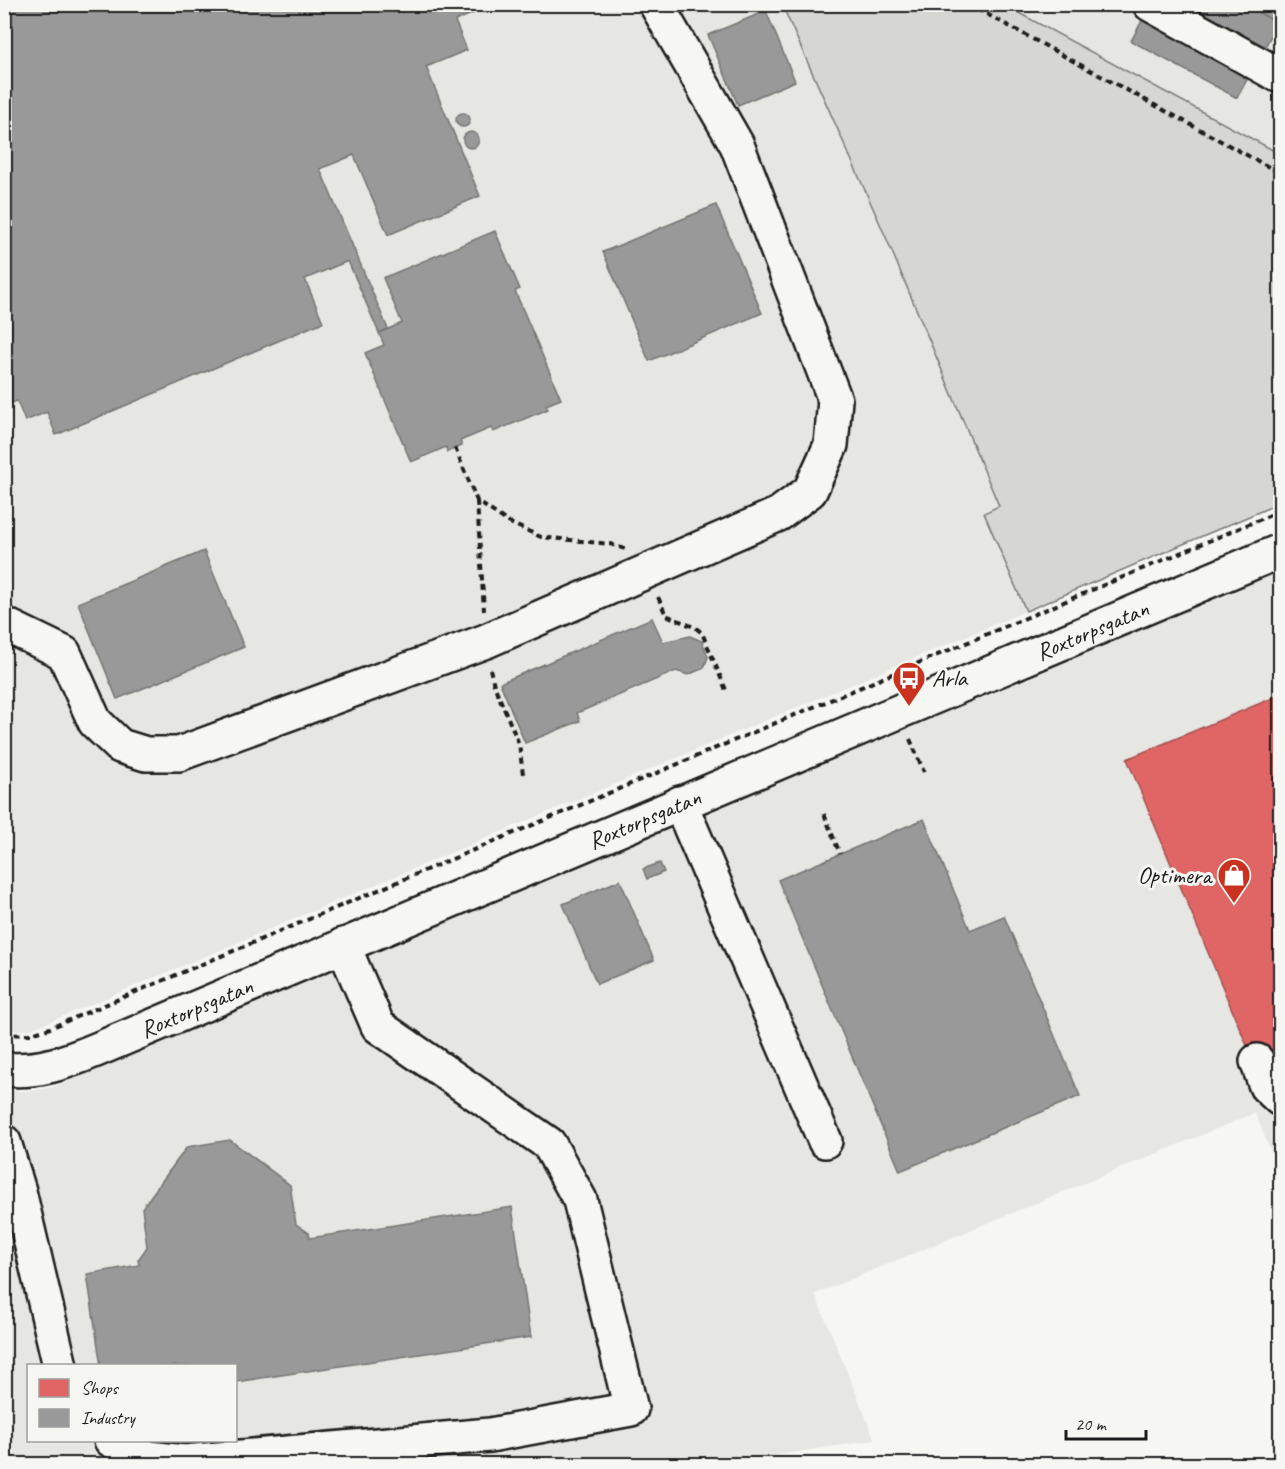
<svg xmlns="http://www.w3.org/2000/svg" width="1285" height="1469" font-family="Caveat,sans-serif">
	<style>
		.built { fill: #e6e6e2; fill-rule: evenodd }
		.green { fill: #d6d6d2; stroke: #797977; stroke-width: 1.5 }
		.shops { fill: #e06666; stroke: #a55050; stroke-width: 1.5 }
		.industry { fill: #999; stroke: #747474; stroke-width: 1.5 }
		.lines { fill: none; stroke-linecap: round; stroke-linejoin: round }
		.minor-casing { stroke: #1c1c1c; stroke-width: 38 }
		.path { stroke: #1c1c1c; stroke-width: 4; stroke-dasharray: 6 4.5; stroke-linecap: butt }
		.minor { stroke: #f6f6f2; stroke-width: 33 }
		.labels { text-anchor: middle; stroke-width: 6; stroke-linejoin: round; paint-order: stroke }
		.street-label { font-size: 24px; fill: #1c1c1c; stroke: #f6f6f2 }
		.poi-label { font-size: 24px; fill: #1c1c1c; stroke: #f6f6f2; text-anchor: start }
	</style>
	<rect width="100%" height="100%" fill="#f6f6f2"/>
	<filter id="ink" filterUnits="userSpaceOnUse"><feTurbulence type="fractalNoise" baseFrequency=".0167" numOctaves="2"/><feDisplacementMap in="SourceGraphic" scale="12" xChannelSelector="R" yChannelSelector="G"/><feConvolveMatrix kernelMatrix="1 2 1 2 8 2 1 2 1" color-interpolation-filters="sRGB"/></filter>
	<g filter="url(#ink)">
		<g class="built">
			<path d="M5 5H782L885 235 999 506 984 513 1026 611 49 1022 28 1030H5Z"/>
			<path d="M1004 5H1280V154Z"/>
			<path d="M1280 572V1174L1255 1113 815 1294 875 1440 719 1464H5L4 1091H30L52 1087 83 1076ZM28 1366H236V1440H28Z"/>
		</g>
		<path class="green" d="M782 5H1004L1280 154V503L1026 611 984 513 999 506 885 235Z"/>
		<path class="shops" d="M1280 695V1048L1253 1060 1127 759Z"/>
		<g class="industry">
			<path d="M4 4H495L455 21 467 50 426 67 480 196 388 235 354 155 320 169 388 329 379 333 348 261 305 279 323 322 56 435 47 412 25 421 17 401 4 406Z"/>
			<path d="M1151 4H1243L1278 23 1237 98 1131 41Z"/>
			<path d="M1243 4H1280V25L1278 23Z"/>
			<path d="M766 11 795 81 738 105 708 35Z"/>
			<circle cx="463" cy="120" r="7"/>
			<circle cx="471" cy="140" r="8"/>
			<path d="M716 205 762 313 649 361 603 252Z"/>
			<path d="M495 231 520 289 515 291 561 399 546 405 548 409 493 432 491 428 460 441 462 446 447 452 446 447 411 462 365 353 384 345 379 333 402 323 383 278Z"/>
			<path d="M204 551 244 647 117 699 78 603Z"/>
			<path d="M652 618 663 642 690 636 702 641 708 657 704 668 688 675 676 671 577 713 580 721 525 743 500 683Z"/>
			<path d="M924 819 970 930 1004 916 1080 1096 900 1171 778 880Z"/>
			<path d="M660 863 664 872 647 879 643 869Z"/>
			<path d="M620 880 654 960 597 984 563 904Z"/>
			<path d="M230 1140 290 1185 296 1224 309 1233 310 1238 512 1207 531 1337 236 1382V1366H101L87 1274 139 1265 138 1260 147 1247 142 1208 187 1147Z"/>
		</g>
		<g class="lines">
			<defs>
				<g id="minor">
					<path d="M1150 4 1280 76"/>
					<path d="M4 624 64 653 95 722 120 746 146 754H179L486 641 779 514 810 491 831 445 835 400 737 145 656 4"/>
					<path d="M680 803 825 1141"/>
					<path d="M1257 1061 1266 1086 1280 1099"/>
					<path id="s1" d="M4 1069C36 1073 67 1062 96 1050L1280 551"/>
					<path d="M4 1142 19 1191 60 1366"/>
					<path d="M111 1440 149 1458 184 1462 490 1435 631 1409 580 1200 549 1144 378 1026 343 945"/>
				</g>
			</defs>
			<use href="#minor" class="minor-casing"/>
			<g class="path">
				<path d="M968 4 1280 173"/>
				<path d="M455 448 477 501 508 522 541 537 610 544 625 549"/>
				<path d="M477 501 484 611"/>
				<path d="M658 597 666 615 696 628 702 633 726 690"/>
				<path d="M490 669 494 685 519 744 523 774"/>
				<path d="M910 739 924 772"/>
				<path d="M824 814 840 854"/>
				<path d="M4 1035 32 1034 50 1028 1280 511"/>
			</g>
			<use href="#minor" class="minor"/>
		</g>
	</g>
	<defs>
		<symbol id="bus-pin" viewBox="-11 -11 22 30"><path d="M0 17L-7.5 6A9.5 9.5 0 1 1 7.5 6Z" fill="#c8321e" stroke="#f6f6f2"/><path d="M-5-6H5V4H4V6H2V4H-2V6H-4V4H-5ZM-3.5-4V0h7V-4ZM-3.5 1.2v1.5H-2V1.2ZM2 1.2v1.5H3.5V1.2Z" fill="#fff"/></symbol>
		<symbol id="shop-pin" viewBox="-11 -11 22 30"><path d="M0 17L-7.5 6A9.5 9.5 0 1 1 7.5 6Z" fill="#c8321e" stroke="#f6f6f2"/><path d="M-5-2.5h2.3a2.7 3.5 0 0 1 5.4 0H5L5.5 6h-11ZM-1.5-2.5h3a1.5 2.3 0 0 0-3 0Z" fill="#fff"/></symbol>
	</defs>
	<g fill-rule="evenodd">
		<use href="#bus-pin" x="890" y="659" width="38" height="52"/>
		<use href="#shop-pin" x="1215" y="856" width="38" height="52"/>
	</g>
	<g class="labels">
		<g class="street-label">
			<text dy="8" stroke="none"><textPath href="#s1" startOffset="1176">Roxtorpsgatan</textPath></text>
			<text dy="8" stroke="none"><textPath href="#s1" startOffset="690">Roxtorpsgatan</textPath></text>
			<text dy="8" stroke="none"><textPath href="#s1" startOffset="204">Roxtorpsgatan</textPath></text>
		</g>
		<g class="poi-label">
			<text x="932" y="686">Arla</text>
			<text x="1211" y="883" text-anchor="end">Optimera</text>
		</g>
	</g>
	<rect width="1285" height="1469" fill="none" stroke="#f6f6f2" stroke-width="24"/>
	<rect x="12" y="12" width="1261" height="1445" fill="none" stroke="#1c1c1c" stroke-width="2" filter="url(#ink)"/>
	<rect x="27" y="1364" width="210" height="78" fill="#f6f6f2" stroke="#9f9f9c" stroke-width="1.5"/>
	<rect x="39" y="1379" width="30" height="18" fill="#e06666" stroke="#9f9f9c" stroke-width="1.5"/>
	<text x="81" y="1394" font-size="18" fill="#1c1c1c">Shops</text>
	<rect x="39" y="1409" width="30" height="18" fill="#999999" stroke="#9f9f9c" stroke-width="1.5"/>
	<text x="81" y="1424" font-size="18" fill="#1c1c1c">Industry</text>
	<path d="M1066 1430v9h80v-9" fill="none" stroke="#1c1c1c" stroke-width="3"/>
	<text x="1075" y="1430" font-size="18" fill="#1c1c1c" stroke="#f6f6f2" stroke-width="4.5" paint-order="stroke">20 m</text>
</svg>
